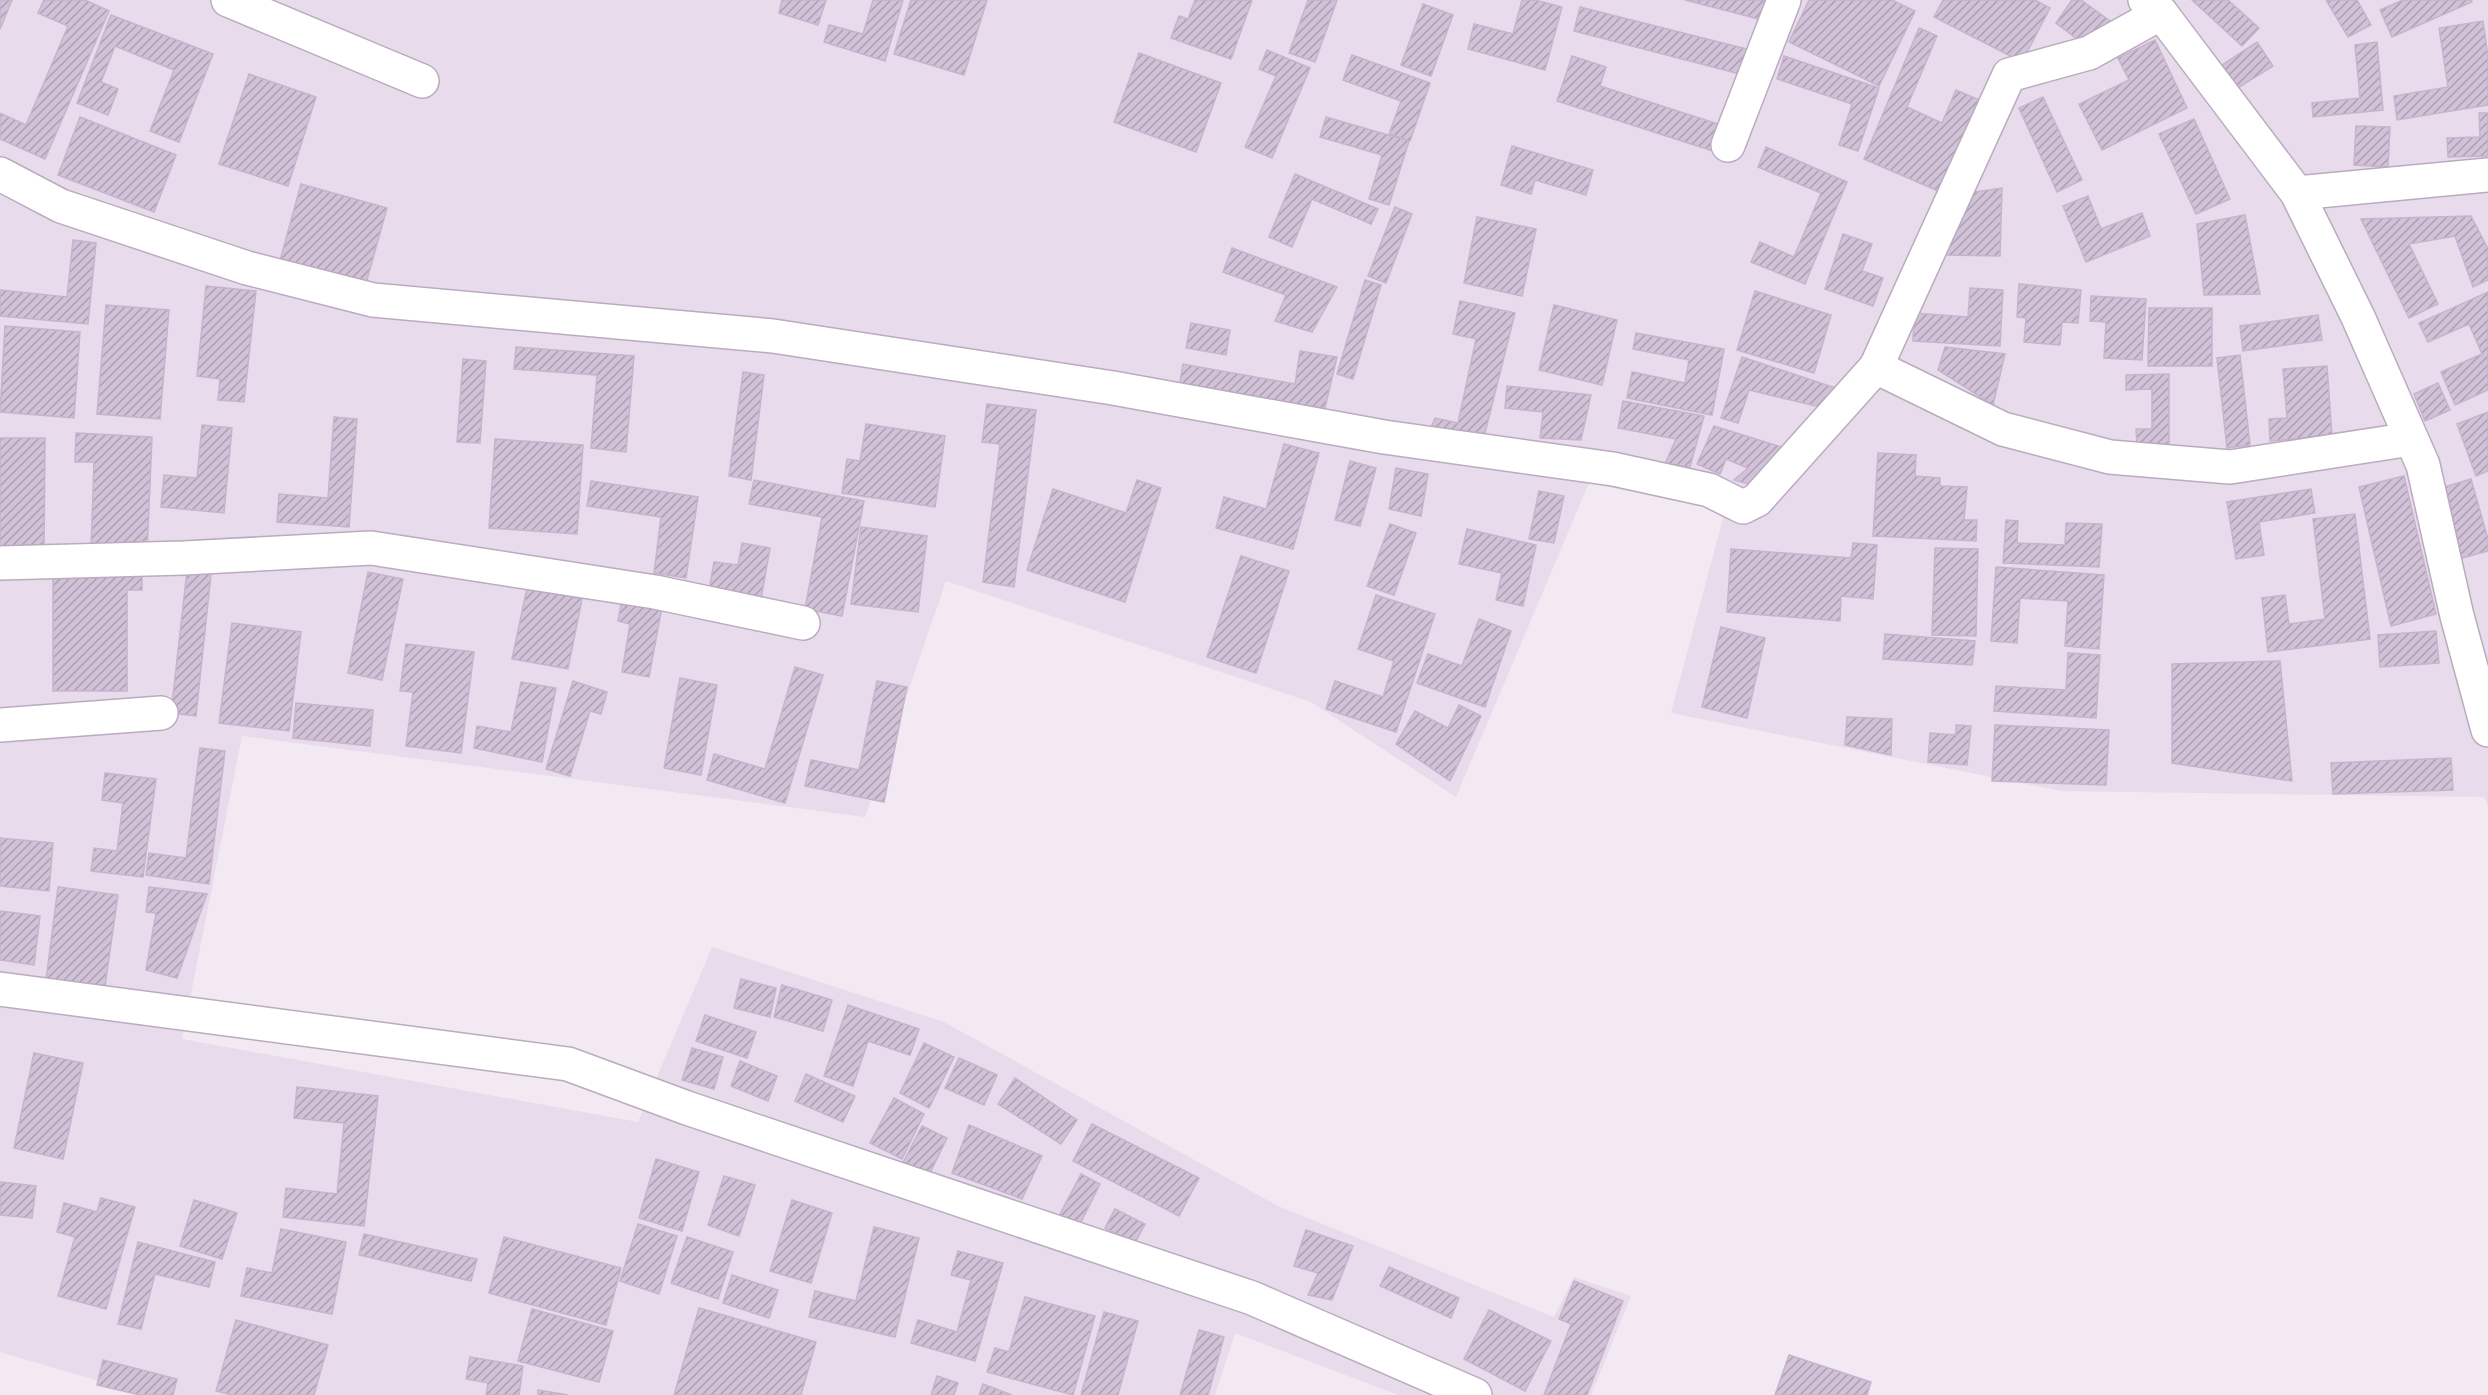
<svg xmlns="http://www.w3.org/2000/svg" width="2488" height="1395" font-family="'DejaVu Sans',sans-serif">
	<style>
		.residential { fill: #e8dbeb }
		.building { fill: url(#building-hatch); stroke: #c8b3cf; stroke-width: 1.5 }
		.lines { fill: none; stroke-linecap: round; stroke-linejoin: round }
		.minor-casing { stroke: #baacbe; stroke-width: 36 }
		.minor { stroke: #fff; stroke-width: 33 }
	</style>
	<defs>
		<pattern id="building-hatch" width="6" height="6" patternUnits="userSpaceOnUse" patternTransform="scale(1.5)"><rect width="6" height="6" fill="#d2c2d7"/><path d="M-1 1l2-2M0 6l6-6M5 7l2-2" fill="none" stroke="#ac9fb0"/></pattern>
	</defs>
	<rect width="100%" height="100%" fill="#f2e9f3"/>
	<path class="residential" d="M0 0H2488V806L2484 797 2062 791 1671 713 1725 511 1589 483 1456 797 1311 702 946 581 865 817 242 736 182 1039 638 1122 712 947 944 1022 1278 1206 1554 1317 1574 1277 1631 1296 1591 1395H1398L1235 1333 1215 1395H147L0 1352Z"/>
	<g class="building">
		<path d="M0 0H12L0 29Z"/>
		<path d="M44 0H85L109 11 45 159 0 139V113L26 125 68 26 38 13Z"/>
		<path d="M782 0H826L818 25 779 13Z"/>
		<path d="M873 0H903L885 61 824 42 829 25 863 34Z"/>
		<path d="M911 0H987L964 75 894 54Z"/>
		<path d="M1195 0H1252L1231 59 1171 38 1179 16 1188 19Z"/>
		<path d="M1308 0H1337L1315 62 1289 53Z"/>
		<path d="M1522 0H1535L1562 7 1545 70 1468 49 1474 24 1513 34Z"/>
		<path d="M1685 0H1765L1759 19Z"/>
		<path d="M1809 0H1892L1915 11 1879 86 1789 42Z"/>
		<path d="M1943 0H2035L2050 8 2022 62 1934 17Z"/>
		<path d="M2072 0H2081L2117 26 2085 45 2056 23Z"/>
		<path d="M2192 0H2228L2259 28 2242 46Z"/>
		<path d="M2326 0H2357L2371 25 2348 37Z"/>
		<path d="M2403 0H2471L2472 2 2392 37 2380 10Z"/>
		<path d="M1423 4 1453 15 1431 76 1401 65Z"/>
		<path d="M1580 7 1747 49 1740 74 1574 31Z"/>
		<path d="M111 15 213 54 179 142 150 131 174 70 115 46 101 82 118 89 108 115 77 103Z"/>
		<path d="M2483 21 2488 57V105L2397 120 2394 96 2448 87 2439 28Z"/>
		<path d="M1919 28 1937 36 1907 107 1942 123 1956 90 1984 102 1945 194 1864 159Z"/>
		<path d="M2155 40 2187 108 2102 150 2079 104 2129 80 2118 58Z"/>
		<path d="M2257 42 2273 66 2228 94 2213 71Z"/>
		<path d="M2377 42 2383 110 2313 117 2312 103 2360 98 2355 45Z"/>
		<path d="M1267 50 1310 68 1272 158 1245 147 1276 76 1259 69Z"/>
		<path d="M1139 53 1221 83 1196 152 1114 122Z"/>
		<path d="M1352 55 1430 83 1410 141 1389 134 1401 101 1343 80Z"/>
		<path d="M1572 56 1606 67 1600 86 1721 125 1713 151 1557 101Z"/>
		<path d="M1784 56 1879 88 1858 151 1839 145 1852 104 1777 79Z"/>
		<path d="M249 74 316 97 288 186 219 164Z"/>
		<path d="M2043 97 2082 180 2057 192 2019 108Z"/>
		<path d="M2479 113H2488V156L2448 157 2447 138 2480 137Z"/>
		<path d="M80 117 176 155 154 212 58 175Z"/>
		<path d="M1326 117 1409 141 1389 205 1369 199 1382 155 1320 137Z"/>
		<path d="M2194 119 2230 199 2196 214 2159 134Z"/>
		<path d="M2356 126 2390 127 2388 167 2354 165Z"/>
		<path d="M1512 146 1593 170 1586 195 1535 180 1531 194 1501 185Z"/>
		<path d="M1766 147 1847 182 1805 284 1751 262 1760 242 1794 257 1821 193 1758 167Z"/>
		<path d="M1295 174 1378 209 1371 224 1312 199 1292 247 1269 237Z"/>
		<path d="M301 184 387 208 365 287 279 264Z"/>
		<path d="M2002 188 2000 256 1946 255 1968 193Z"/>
		<path d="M2088 196 2101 229 2142 213 2150 236 2086 262 2063 206Z"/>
		<path d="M1395 207 1412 214 1386 283 1368 276Z"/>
		<path d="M2245 215 2260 294 2204 295 2197 224Z"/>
		<path d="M2471 216 2488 249V280L2473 287 2455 236 2409 244 2438 304 2409 318 2361 219Z"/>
		<path d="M1477 217 1536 229 1522 296 1464 283Z"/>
		<path d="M1843 234 1872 244 1862 271 1883 278 1873 306 1825 289Z"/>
		<path d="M73 240 96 243 88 324 0 316V290L67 297Z"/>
		<path d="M1232 248 1337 287 1312 332 1275 321 1286 295 1223 272Z"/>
		<path d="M1365 280 1381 285 1353 379 1337 374Z"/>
		<path d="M2019 284 2081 290 2078 323 2062 322 2060 345 2024 342 2026 318 2017 317Z"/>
		<path d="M206 286 256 291 244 402 218 400 220 379 197 376Z"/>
		<path d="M1970 288 2003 290 2000 346 1913 341 1914 313 1968 317Z"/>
		<path d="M1755 291 1831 315 1814 373 1737 350Z"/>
		<path d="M2488 292V390L2455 405 2441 372 2482 354 2469 324 2428 342 2419 323Z"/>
		<path d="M2091 296 2146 299 2142 360 2104 358 2106 322 2090 321Z"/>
		<path d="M1460 301 1515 313 1484 437 1431 428 1435 418 1458 423 1476 339 1453 334Z"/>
		<path d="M106 305 169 310 160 419 97 414Z"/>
		<path d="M1554 305 1617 320 1602 385 1539 370Z"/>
		<path d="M2149 308H2212V366H2148Z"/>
		<path d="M2318 315 2322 340 2243 351 2240 326Z"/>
		<path d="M1191 323 1230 330 1226 355 1186 348Z"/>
		<path d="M5 326 80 332 74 418 0 412Z"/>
		<path d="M1636 333 1724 349 1712 415 1627 398 1632 372 1685 383 1689 360 1633 349Z"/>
		<path d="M516 347 634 356 626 452 591 448 597 375 514 369Z"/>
		<path d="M1945 347 2005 354 1993 405 1938 370Z"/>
		<path d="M1300 351 1337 357 1325 408 1179 387 1183 364 1295 384Z"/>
		<path d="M2240 355 2250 445 2227 448 2217 358Z"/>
		<path d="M1742 357 1836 388 1820 407 1749 390 1738 423 1721 418Z"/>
		<path d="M463 359 486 361 480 443 457 442Z"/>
		<path d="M2327 366 2332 436 2270 441 2269 419 2287 418 2283 369Z"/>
		<path d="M743 372 764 375 751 480 729 476Z"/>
		<path d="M2169 374V446H2137L2136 429H2152V389L2126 390V375Z"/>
		<path d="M2438 383 2450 410 2425 421 2414 394Z"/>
		<path d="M1507 386 1591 395 1581 440 1540 438 1543 412 1505 408Z"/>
		<path d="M1623 401 1704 416 1690 467 1665 464 1676 439 1618 428Z"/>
		<path d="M987 404 1036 410 1014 587 983 582 1000 444 982 442Z"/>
		<path d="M2488 412V471L2476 476 2457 424Z"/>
		<path d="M334 417 357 419 349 527 277 522 279 494 328 498Z"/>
		<path d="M866 424 945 436 935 507 842 493 847 459 860 461Z"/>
		<path d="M202 425 232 428 224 513 161 507 164 475 197 478Z"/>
		<path d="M1714 426 1785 448 1752 485 1734 480 1748 468 1726 459 1720 474 1697 464Z"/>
		<path d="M76 433 152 437 147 553 91 551 94 462H75Z"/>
		<path d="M0 438H45L44 556H0Z"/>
		<path d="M495 439 583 445 577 534 489 528Z"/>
		<path d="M1284 444 1319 453 1293 549 1216 528 1224 497 1266 509Z"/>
		<path d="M1878 453 1916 455 1915 476 1940 478V486L1967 487 1964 520H1977L1976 541 1873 536Z"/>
		<path d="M1350 461 1376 468 1360 526 1335 520Z"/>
		<path d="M1396 468 1428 474 1421 516 1389 509Z"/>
		<path d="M2404 476 2436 614 2391 626 2359 487Z"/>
		<path d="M2471 479 2488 539V551L2462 558 2441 488Z"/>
		<path d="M754 480 864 501 842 616 805 609 822 517 749 504Z"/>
		<path d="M1137 480 1161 488 1125 602 1027 570 1053 489 1126 513Z"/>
		<path d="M591 481 698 497 686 578 654 573 661 517 587 506Z"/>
		<path d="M2311 489 2315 513 2259 522 2264 555 2236 559 2227 502Z"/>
		<path d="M1539 491 1564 496 1554 543 1529 539Z"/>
		<path d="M2355 514 2370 639 2268 652 2262 598 2285 595 2289 624 2325 619 2313 519Z"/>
		<path d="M2006 520 2018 521 2017 543 2065 545 2066 523 2102 524 2099 567 2003 563Z"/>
		<path d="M1390 524 1416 533 1394 595 1367 586Z"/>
		<path d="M861 527 927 536 918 612 851 604Z"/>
		<path d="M1467 529 1536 545 1523 606 1496 600 1502 573 1459 564Z"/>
		<path d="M742 543 770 548 761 599 709 590 714 562 738 565Z"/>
		<path d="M1853 543 1877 545 1873 599 1841 596 1840 621 1727 612 1731 549 1851 558Z"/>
		<path d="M1935 548 1978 549 1976 636 1932 635Z"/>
		<path d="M1241 556 1289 571 1256 673 1207 657Z"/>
		<path d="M1996 567 2104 575 2099 649 2065 646 2068 601 2020 598 2017 643 1991 641Z"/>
		<path d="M187 571 211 574 196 716 171 713Z"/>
		<path d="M53 572H142V590H127V691H53Z"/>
		<path d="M368 572 403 579 382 680 348 673Z"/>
		<path d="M527 588 582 599 568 669 512 659Z"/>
		<path d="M1376 595 1435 614 1396 732 1326 709 1335 681 1383 697 1394 661 1358 649Z"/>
		<path d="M622 599 662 607 649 677 622 672 630 624 618 621Z"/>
		<path d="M1479 619 1511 631 1485 707 1417 683 1428 654 1462 666Z"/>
		<path d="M232 623 301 632 289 731 219 723Z"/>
		<path d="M1721 627 1765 638 1747 718 1702 707Z"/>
		<path d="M2436 631 2439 663 2380 667 2378 635Z"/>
		<path d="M1885 634 1975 641 1972 665 1883 659Z"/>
		<path d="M406 644 474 652 461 753 406 746 413 692 400 691Z"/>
		<path d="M2068 653 2100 655 2096 718 1994 711 1996 686 2066 690Z"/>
		<path d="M2280 661 2292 781 2172 763V664Z"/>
		<path d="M795 667 823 675 785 803 707 780 714 754 765 769Z"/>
		<path d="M680 678 717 685 701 775 664 768Z"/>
		<path d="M573 681 607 692 601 714 590 711 570 776 546 769Z"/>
		<path d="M877 681 907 687 884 802 805 786 811 760 859 770Z"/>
		<path d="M521 682 556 688 542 762 474 748 477 726 511 732Z"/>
		<path d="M296 703 373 710 370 746 293 738Z"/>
		<path d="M1459 705 1481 716 1450 781 1396 744 1415 711 1448 728Z"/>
		<path d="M1847 717 1892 719 1891 755 1845 745Z"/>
		<path d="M1956 725 1971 726 1967 765 1928 762 1930 733 1956 735Z"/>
		<path d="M1995 725 2109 730 2106 785 1992 781Z"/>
		<path d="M200 748 225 751 209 884 146 875 149 853 186 858Z"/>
		<path d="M2451 758 2453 790 2333 794 2331 763Z"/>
		<path d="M105 773 156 779 143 877 91 871 94 848 117 851 123 803 102 800Z"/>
		<path d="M0 838 53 843 49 891 0 886Z"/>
		<path d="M58 887 118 895 105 986 46 980Z"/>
		<path d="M149 887 207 894 177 978 146 970 156 913 146 912Z"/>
		<path d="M0 911 40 916 34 965 0 960Z"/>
		<path d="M741 979 776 988 770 1017 734 1008Z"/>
		<path d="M782 985 832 1000 823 1031 774 1017Z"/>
		<path d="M848 1005 919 1029 910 1055 868 1041 853 1086 824 1076Z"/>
		<path d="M705 1015 756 1032 747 1058 696 1041Z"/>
		<path d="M924 1043 954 1057 929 1108 900 1093Z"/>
		<path d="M692 1048 723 1057 714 1089 682 1080Z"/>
		<path d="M34 1053 83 1063 63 1159 14 1148Z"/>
		<path d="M959 1058 997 1075 984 1105 945 1088Z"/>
		<path d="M740 1061 777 1076 768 1101 731 1086Z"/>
		<path d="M806 1074 855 1096 843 1122 795 1101Z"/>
		<path d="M1015 1078 1077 1120 1061 1144 998 1104Z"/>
		<path d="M297 1087 378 1096 364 1226 283 1217 286 1188 337 1194 344 1123 294 1118Z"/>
		<path d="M894 1098 924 1114 902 1159 870 1143Z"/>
		<path d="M1092 1124 1199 1178 1179 1216 1073 1161Z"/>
		<path d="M969 1125 1042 1156 1022 1199 952 1173Z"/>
		<path d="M922 1126 947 1138 929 1175 903 1163Z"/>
		<path d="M656 1159 699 1172 682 1231 639 1218Z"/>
		<path d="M1081 1174 1100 1184 1078 1228 1058 1218Z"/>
		<path d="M724 1176 755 1185 739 1236 708 1225Z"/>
		<path d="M0 1182 36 1186 32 1218 0 1215Z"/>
		<path d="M101 1198 135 1207 106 1309 58 1296 75 1237 57 1232 64 1203 97 1212Z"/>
		<path d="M194 1200 237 1213 222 1259 180 1246Z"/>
		<path d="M792 1200 832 1213 811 1283 770 1271Z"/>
		<path d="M1115 1209 1145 1224 1135 1243 1105 1228Z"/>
		<path d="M638 1224 677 1236 659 1294 620 1281Z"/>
		<path d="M874 1227 919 1238 895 1337 809 1317 815 1291 856 1301Z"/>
		<path d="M281 1229 346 1242 332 1314 241 1296 247 1268 272 1273Z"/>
		<path d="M1306 1230 1353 1246 1332 1300 1308 1295 1318 1273 1294 1266Z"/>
		<path d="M364 1234 477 1259 471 1281 359 1255Z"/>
		<path d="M504 1237 621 1268 606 1325 489 1293Z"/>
		<path d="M687 1237 733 1252 718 1299 671 1283Z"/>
		<path d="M138 1242 215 1262 209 1287 155 1274 141 1329 118 1324Z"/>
		<path d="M958 1251 1003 1263 975 1361 911 1343 918 1320 957 1332 971 1280 951 1275Z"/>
		<path d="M1389 1267 1459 1298 1451 1318 1380 1286Z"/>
		<path d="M732 1275 778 1290 769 1318 723 1303Z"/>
		<path d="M1574 1281 1623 1301 1587 1395H1544L1571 1324 1559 1319Z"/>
		<path d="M1025 1297 1095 1316 1073 1395 987 1372 995 1348 1009 1352Z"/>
		<path d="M699 1308 816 1342 801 1395H674Z"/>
		<path d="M532 1309 613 1331 599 1382 518 1361Z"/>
		<path d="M1489 1310 1551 1341 1525 1391 1464 1359Z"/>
		<path d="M1104 1312 1138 1321 1118 1395H1081Z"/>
		<path d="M236 1320 328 1345 314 1395H232L216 1391Z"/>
		<path d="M1199 1330 1224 1337 1208 1395H1180Z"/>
		<path d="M1789 1355 1871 1382 1867 1395H1775Z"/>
		<path d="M470 1357 523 1366 519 1395H486L488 1383 466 1379Z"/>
		<path d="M103 1360 177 1379 173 1395H140L97 1385Z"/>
		<path d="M937 1376 958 1383 954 1395H931Z"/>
		<path d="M983 1384 1012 1395H979Z"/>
		<path d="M538 1390 568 1395H538Z"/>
	</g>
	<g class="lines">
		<defs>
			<g id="minor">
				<path d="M228 0 422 81"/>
				<path d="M2145 0 2161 13 2297 193 2358 317 2423 465 2457 616 2488 730"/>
				<path d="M1728 145 1784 0"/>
				<path d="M0 174 61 206 247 268 373 300 773 336 1113 388 1384 437 1613 469 1709 490 1743 507 1757 500 1876 367 2009 75 2089 53 2161 13"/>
				<path d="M2297 193 2488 175"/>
				<path d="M1876 367 2003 429 2110 457 2230 467 2411 439"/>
				<path d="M0 563 184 558 371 548 655 592 803 623"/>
				<path d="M0 725 161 713"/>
				<path d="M0 989 568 1064 687 1108 1252 1298 1475 1395"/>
			</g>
		</defs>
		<use href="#minor" class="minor-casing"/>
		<use href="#minor" class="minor"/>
	</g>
</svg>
